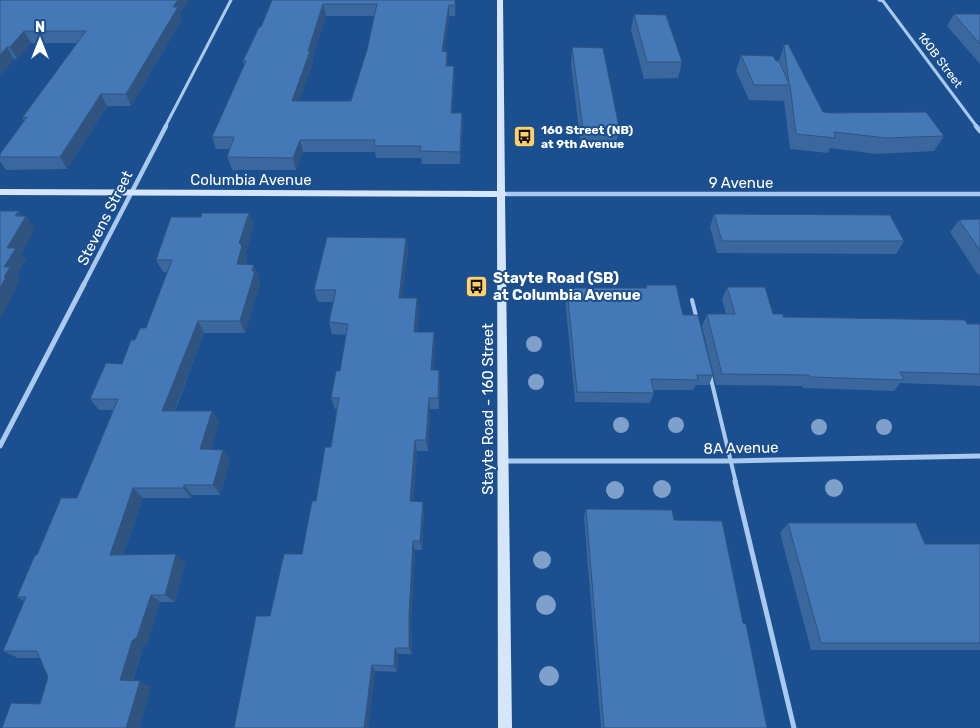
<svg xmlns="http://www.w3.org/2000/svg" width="980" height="728" font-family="Rubik,sans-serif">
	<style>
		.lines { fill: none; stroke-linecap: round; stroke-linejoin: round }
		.lane-far1 { stroke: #a9c9ee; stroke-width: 4 }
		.lane { stroke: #a9c9ee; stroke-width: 5 }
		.street-far2 { stroke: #a9c9ee; stroke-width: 3 }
		.street-far1 { stroke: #a9c9ee; stroke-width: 4.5 }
		.street { stroke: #a9c9ee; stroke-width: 5 }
		.secondary { fill: #d6e6fa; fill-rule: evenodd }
		.tree { fill: #7ea0ca }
		.wall { fill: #3a679d; fill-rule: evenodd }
		.shaded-wall { fill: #305480 }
		.building { fill: #4478b7; stroke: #305480; fill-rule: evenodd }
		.labels { text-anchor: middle; stroke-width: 4; stroke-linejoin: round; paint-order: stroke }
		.far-street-label { font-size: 12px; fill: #fff; stroke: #1b4f8f }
		.far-poi-label { font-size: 12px; font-weight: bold; fill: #fff; stroke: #1b4f8f; text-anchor: start }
		.street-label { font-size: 15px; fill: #fff; stroke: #1b4f8f }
		.poi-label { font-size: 15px; font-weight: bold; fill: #fff; stroke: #1b4f8f; text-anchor: start }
	</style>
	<rect width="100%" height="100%" fill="#1b4f8f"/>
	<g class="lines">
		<g class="lane-far1">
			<path d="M692 300 697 320"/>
			<path d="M710 375 736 483"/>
		</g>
		<path class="lane" d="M735 481 794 728"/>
		<g class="street-far2">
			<path d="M879 0 883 1 977 127"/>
			<path d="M165 127 231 0"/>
		</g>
		<g class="street-far1">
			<path d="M976 126 980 131"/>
			<path d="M503 194H980"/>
			<path d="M83 286 166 126"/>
		</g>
		<g class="street">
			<path d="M0 446 84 284"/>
			<path d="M503 461H730L980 456"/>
		</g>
		<path class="secondary" d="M497 0H503L505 192 507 194 505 196 512 728H498L497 197 0 195V189L497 191Z"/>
	</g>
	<g class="tree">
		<circle cx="534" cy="344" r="8"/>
		<circle cx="536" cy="382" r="8"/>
		<circle cx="621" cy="425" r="8"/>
		<circle cx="676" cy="425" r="8"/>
		<circle cx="819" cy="427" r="8"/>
		<circle cx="884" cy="427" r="8"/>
		<circle cx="834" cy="488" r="9"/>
		<circle cx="662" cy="489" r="9"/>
		<circle cx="615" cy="490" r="9"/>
		<circle cx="542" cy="560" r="9"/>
		<circle cx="546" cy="605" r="10"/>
		<circle cx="549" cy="676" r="10"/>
	</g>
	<g class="wall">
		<path d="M0 0 180 14 182 19 131 106H107L67 169 6 170 0 161V154L24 121 22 118 78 43H31L17 59H14L0 75Z"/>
		<path d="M272 0H456L455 16H449L444 52H447L448 66 455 78 452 113H462L463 125 460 164H422L421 158H376L375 152H303L296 170H232L227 157 230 149H216L212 137 244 65 243 61 261 27ZM326 16H374L367 50 351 101H299L313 62 312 58Z"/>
		<path d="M634 14 682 62 678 78 644 79 631 30Z"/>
		<path d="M954 14H980V64L947 26Z"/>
		<path d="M784 45 823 112 944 136 934 151 877 154 830 148 828 153 790 149 784 101 749 100 736 71 741 55 779 61Z"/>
		<path d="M572 47 619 127 616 144H614L613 146H581L571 64Z"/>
		<path d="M249 213 254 225 245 254 247 258 245 265 259 277 258 280 260 283 245 333H204L175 411H212L219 422 211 449 223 450 230 460 220 495H192L191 498H143L123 555 185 563 175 602H160L147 644 143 648 133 681 151 687 139 728H2L40 704 48 677 40 658H18L3 651 24 601 17 597 37 555 77 498 113 410H99L90 399 122 364 135 340 146 328 167 272H163L156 260 201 217Z"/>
		<path d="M714 214 904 241 896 254 717 253 710 227Z"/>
		<path d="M980 219V274L978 275 950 232 959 220Z"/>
		<path d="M406 238 408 250 402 298H417L419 310 417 332 435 343 433 370H439L440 382 439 409H430L428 451H417L413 501 424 511 422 550H415L411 624 412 654H398L397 672 375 671 368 728H234L270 616 302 554 316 501 331 447 337 409H335L331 398 340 371 346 335 332 334 329 322 333 302H318L314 290Z"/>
		<path d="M646 285 683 315 713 375 709 385H696L693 390H653L654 393 650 403 575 402 565 298 567 288H646Z"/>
		<path d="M727 287 773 314 783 317 980 324V386L900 383 894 391 803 388 802 386 716 385 702 326 707 314H726L722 299Z"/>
		<path d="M586 509 674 520 743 623 767 728H601L584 517Z"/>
		<path d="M788 523 925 544H980V650H811L780 533Z"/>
	</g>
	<g class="shaded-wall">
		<path d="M178 0H189L180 14 182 19 131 106 126 94Z"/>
		<path d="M455 0H456L455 16Z"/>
		<path d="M323 4 326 16 312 58 313 62 295 113 292 101 308 51Z"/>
		<path d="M449 5V16L443 63 442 51Z"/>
		<path d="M24 31 31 43 17 59 10 47Z"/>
		<path d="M7 47 14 59 0 75V55Z"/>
		<path d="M447 52 448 64 446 78V66Z"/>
		<path d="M454 66 455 78 451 125V113Z"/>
		<path d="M101 94 107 106 67 169 60 157Z"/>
		<path d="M462 113 463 125 460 164V152Z"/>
		<path d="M300 140 303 152 296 170 293 158Z"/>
		<path d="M19 211 24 219 26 216 35 229 21 254 26 260 17 275 20 279 15 288 16 289 0 319V288L4 277 7 248 15 216Z"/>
		<path d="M249 213 254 225 245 254 247 258 242 277 237 264 239 243Z"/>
		<path d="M406 238 408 250 401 310 399 298Z"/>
		<path d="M254 265 259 277 258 280 260 283 245 333 240 321Z"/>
		<path d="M417 298 419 310 416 343 414 332Z"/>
		<path d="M198 321 204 333 170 422 162 411Z"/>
		<path d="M434 332 435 343 433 382 431 370Z"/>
		<path d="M439 370 440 382 439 409 438 398Z"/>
		<path d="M429 398 430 409 428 451 426 440Z"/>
		<path d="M212 411 219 422 208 460 200 449Z"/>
		<path d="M415 440 417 451 412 511 410 501Z"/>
		<path d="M223 450 230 460 220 495 213 485Z"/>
		<path d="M184 485 192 495 191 498 183 488Z"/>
		<path d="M133 488 143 498 120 563 110 555Z"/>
		<path d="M423 502 424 511 422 550 420 541Z"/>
		<path d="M413 541 415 550 411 624 412 654 409 648V616Z"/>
		<path d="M176 554 185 563 175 602 165 595Z"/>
		<path d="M151 595 160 602 147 644 143 648 131 686 120 680 132 641Z"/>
		<path d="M395 648 398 654 397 672 394 666Z"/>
		<path d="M372 665 375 671 368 728H364Z"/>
		<path d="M140 681 151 687 139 728H126Z"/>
	</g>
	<g class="building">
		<path d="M0 0H178L173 7H178L126 94H101L60 157H0V154L27 117 22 118 86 31H24L10 47H7L0 55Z"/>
		<path d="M272 0H455V5H449L442 51 447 52 446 66H454L451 113H462L460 152 420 151 421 146H374L375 140H300L293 158 227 157 234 137H212L246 61H243L259 27H261ZM323 4H377L367 50 351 101H292L310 51H308Z"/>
		<path d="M634 14 666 15 682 62H647Z"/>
		<path d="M954 14H980V44Z"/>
		<path d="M788 44 823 112 831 113 926 112 944 136 886 138 834 132 835 138 796 134 790 85H754L741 55 773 56 776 61H779L789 84 784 45Z"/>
		<path d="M572 47 603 48 619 127H616V129H583Z"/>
		<path d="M0 211H19L15 216H26L7 248H16L4 267H10L4 277H6L0 288Z"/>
		<path d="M202 213H249L239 243 242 246 237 264 254 265 252 271H255L240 321H198L162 411H212L200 449 223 450 213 485H184L183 488H133L110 555 176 554 165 595H151L137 637 132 641 120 680 140 681 126 728H2L11 703 40 704 48 677 37 651H3L26 597H17L35 555H37L61 498H77L118 399H90L106 363 122 364 131 340H135L140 328H146L172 260H156L171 217H201Z"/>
		<path d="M714 214 890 215 904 241H722Z"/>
		<path d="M980 219V250L959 220Z"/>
		<path d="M327 237 406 238 399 298H417L414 332H434L431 370H439L438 398H429L426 440H415L410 501 423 502 420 541H413L409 616V648H395L394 666 372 665 364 728H234L256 616H270L284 554H302L312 501H316L325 447H331L339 398H331L336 371H340L348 324 329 322 336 290H314Z"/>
		<path d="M646 285H676L683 315H698L713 375H697L698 380 651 379 654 393 577 392 567 288H647Z"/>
		<path d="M727 287H765L773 314H783V317L965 320 967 324H980V374L900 372 904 380 810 377 809 375 722 374 707 314H735Z"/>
		<path d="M586 509 672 510 674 520 722 521 743 623 746 624 767 728H604Z"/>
		<path d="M788 523H916L925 544H980V643H821Z"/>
	</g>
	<defs>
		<symbol id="bus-square" viewBox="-11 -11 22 22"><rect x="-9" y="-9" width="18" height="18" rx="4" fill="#ffd166" stroke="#1b4f8f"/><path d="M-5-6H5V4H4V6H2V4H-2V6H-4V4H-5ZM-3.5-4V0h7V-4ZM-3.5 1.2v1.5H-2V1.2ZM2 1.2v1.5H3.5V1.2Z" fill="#111"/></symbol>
	</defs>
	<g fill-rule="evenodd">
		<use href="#bus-square" x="512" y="124" width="25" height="25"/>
		<use href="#bus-square" x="464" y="274" width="25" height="25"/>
	</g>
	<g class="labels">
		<g class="far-street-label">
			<text transform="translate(940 60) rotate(53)" y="4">160B Street</text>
		</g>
		<g class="far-poi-label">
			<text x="541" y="134">160 Street (NB)<tspan x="541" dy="14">at 9th Avenue</tspan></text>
		</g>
		<g class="street-label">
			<text x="251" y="185">Columbia Avenue</text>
			<text x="741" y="188">9 Avenue</text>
			<text transform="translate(105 218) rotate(-63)" y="5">Stevens Street</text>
			<text transform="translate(488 409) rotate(-90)" y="5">Stayte Road - 160 Street</text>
			<text transform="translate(741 448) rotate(-1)" y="5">8A Avenue</text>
		</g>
		<g class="poi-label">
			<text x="493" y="283">Stayte Road (SB)<tspan x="493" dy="17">at Columbia Avenue</tspan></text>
		</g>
	</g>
	<g transform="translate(40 40)" stroke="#1b4f8f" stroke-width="4" paint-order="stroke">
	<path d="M0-4L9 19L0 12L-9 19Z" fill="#ffffff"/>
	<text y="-8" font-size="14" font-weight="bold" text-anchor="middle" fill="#ffffff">N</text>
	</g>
</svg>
